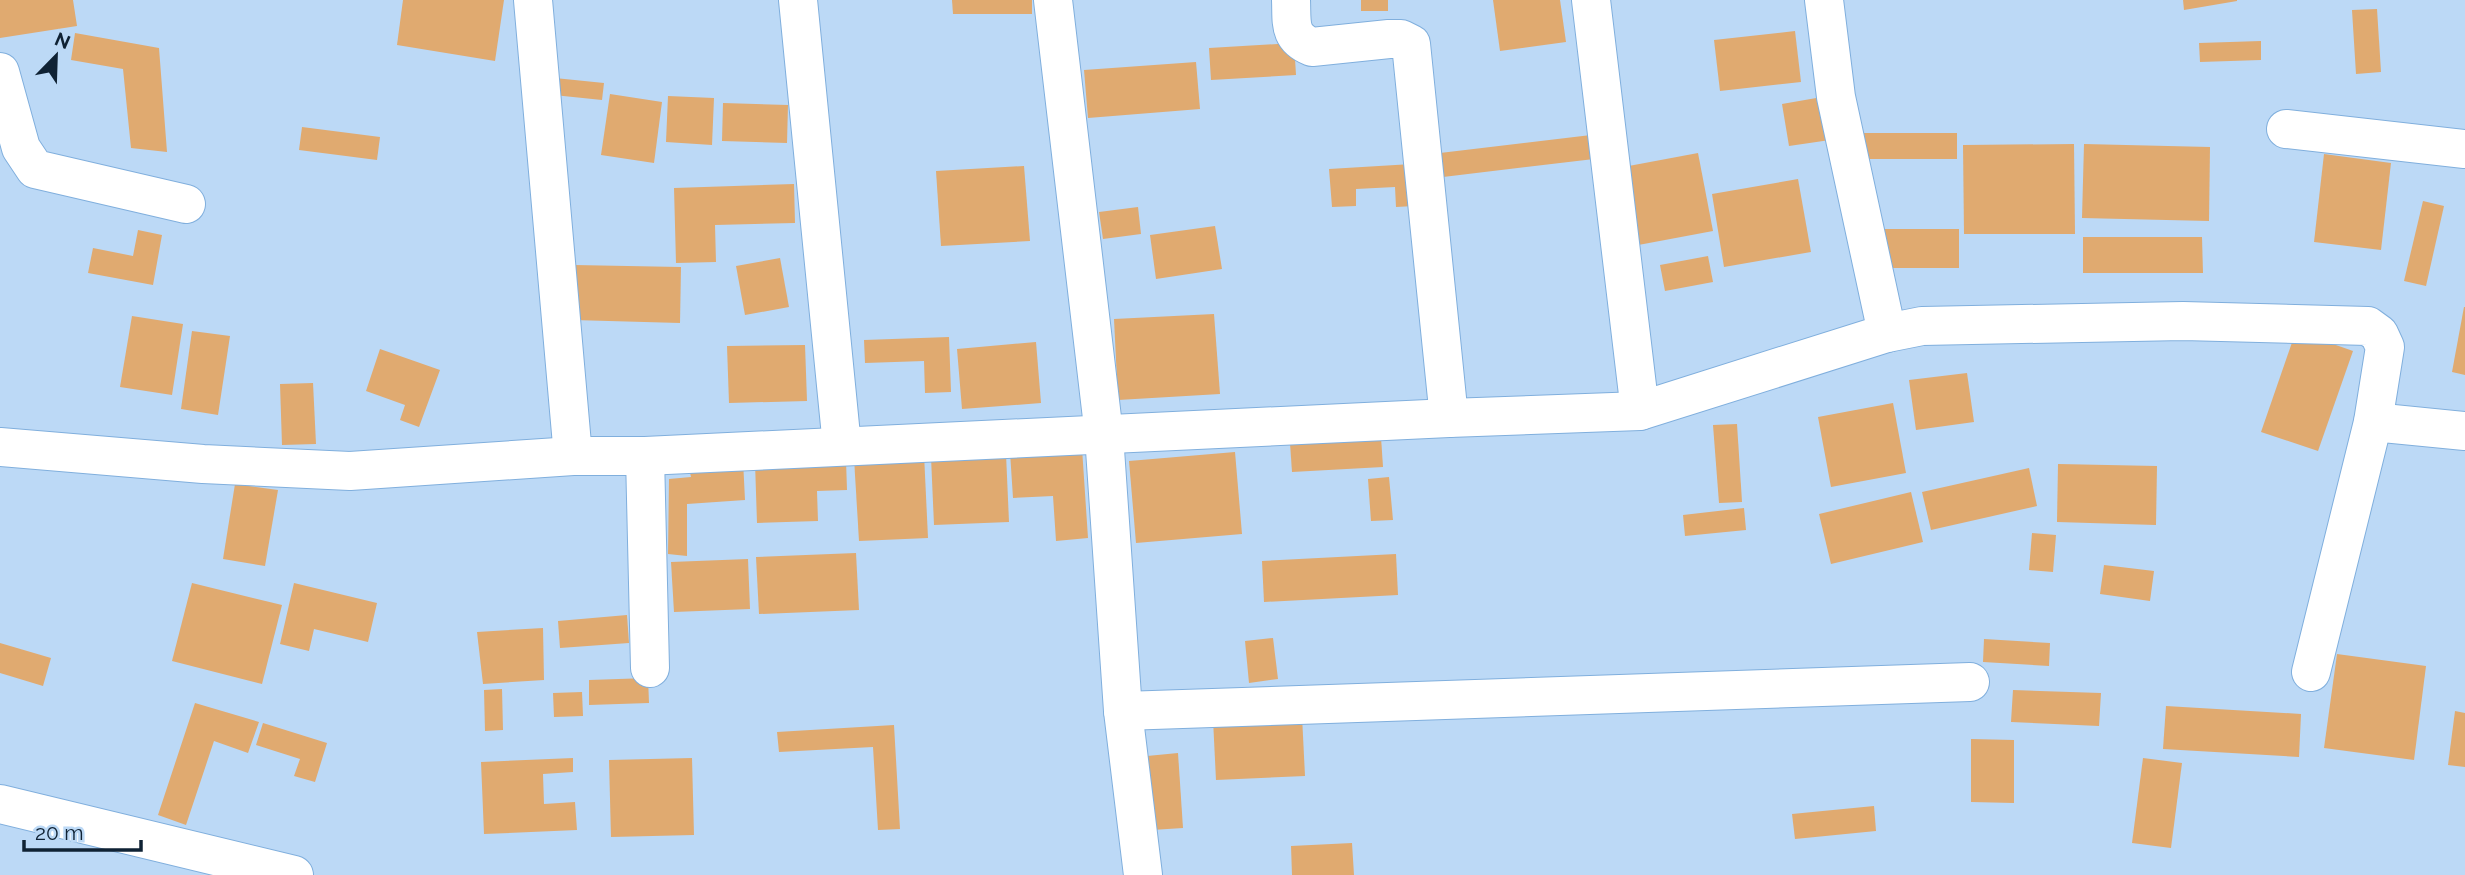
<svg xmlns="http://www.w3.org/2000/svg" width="2465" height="875" font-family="Raleway,sans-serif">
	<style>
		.building { fill: #e0aa70 }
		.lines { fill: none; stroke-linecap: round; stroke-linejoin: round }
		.minor-casing { stroke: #80afdd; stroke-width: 40 }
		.minor { stroke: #fff; stroke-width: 38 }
	</style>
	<rect width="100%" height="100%" fill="#bcd9f6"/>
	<g class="building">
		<path d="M0 0H73L77 26 0 38Z"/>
		<path d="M403 0H504L495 61 397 45Z"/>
		<path d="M952 0H1032V14H953Z"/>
		<rect x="1361" y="0" width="27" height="11"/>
		<path d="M1493 0H1560L1566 42 1500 51Z"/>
		<path d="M2183 0H2237V1L2184 10Z"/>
		<path d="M2377 9 2381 72 2356 74 2352 10Z"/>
		<path d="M1795 31 1801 82 1720 91 1714 40Z"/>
		<path d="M75 33 159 48 167 152 131 148 123 69 71 60Z"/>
		<path d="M2261 41V60L2200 62 2199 43Z"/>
		<path d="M1294 43 1296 75 1211 80 1209 48Z"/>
		<path d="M1196 62 1200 109 1088 118 1084 70Z"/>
		<path d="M545 77 604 83 602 100 544 94Z"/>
		<path d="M610 94 662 102 654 163 601 155Z"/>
		<path d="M668 96 714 98 712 145 666 142Z"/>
		<path d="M1822 97 1830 140 1789 146 1782 104Z"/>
		<path d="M723 103 788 105 787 143 722 141Z"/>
		<path d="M302 127 380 137 377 160 299 150Z"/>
		<rect x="1858" y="133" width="99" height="26"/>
		<path d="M1591 135 1594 159 1443 177 1440 153Z"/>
		<path d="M2074 144 2075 234H1964L1963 145Z"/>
		<path d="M2084 144 2210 147 2209 221 2082 218Z"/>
		<path d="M1698 153 1713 231 1633 246 1618 168Z"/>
		<path d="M2324 154 2391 163 2381 250 2314 242Z"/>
		<path d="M1412 164 1414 206 1396 207 1395 187 1356 189V206L1332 207 1329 169Z"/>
		<path d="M1024 166 1030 241 941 246 936 171Z"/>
		<path d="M1798 179 1811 252 1724 267 1712 194Z"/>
		<path d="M794 184 795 223 715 225 716 262 676 263 674 188Z"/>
		<path d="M2423 201 2444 206 2426 286 2404 281Z"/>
		<path d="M1138 207 1141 234 1103 239 1099 212Z"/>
		<path d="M1215 226 1222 269 1156 279 1150 235Z"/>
		<rect x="1880" y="229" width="79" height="39"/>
		<path d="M138 230 162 235 153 285 88 273 93 248 133 256Z"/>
		<path d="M2083 237H2202L2203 273H2083Z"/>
		<path d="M1708 256 1713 282 1665 291 1660 265Z"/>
		<path d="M780 258 789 307 745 315 736 266Z"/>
		<path d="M574 265 681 267 680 323 573 320Z"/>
		<path d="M2464 307H2465V375L2452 372Z"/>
		<path d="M1214 314 1220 394 1118 400 1114 319Z"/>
		<path d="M132 316 183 324 172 395 120 387Z"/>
		<path d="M192 331 230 336 218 415 181 409Z"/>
		<path d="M2296 331 2353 351 2318 451 2261 432Z"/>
		<path d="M949 337 951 392 925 393 924 361 865 363 864 340Z"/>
		<path d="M1036 342 1041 403 962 409 957 349Z"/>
		<path d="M805 345 807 401 729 403 727 346Z"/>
		<path d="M380 349 440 370 419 427 400 420 405 405 366 391Z"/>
		<path d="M1967 373 1974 422 1916 430 1909 380Z"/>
		<path d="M313 383 316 444 282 445 280 384Z"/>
		<path d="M1893 403 1906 473 1831 487 1818 417Z"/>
		<path d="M1737 424 1742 502 1719 503 1713 425Z"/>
		<path d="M1381 437 1383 467 1292 472 1290 443Z"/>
		<path d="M1082 448 1088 538 1056 541 1053 496 1013 498 1010 452Z"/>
		<path d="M1235 452 1242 534 1136 543 1129 461Z"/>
		<path d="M924 454 928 538 859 541 854 458Z"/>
		<path d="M1006 454 1009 522 934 525 931 457Z"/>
		<path d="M743 460 745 500 687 504V556L668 554 669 479 691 477 689 468Z"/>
		<path d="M846 460 847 490 817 491 818 521 757 523 755 462Z"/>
		<path d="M2058 464 2157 466 2156 525 2057 522Z"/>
		<path d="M2029 468 2037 506 1931 530 1922 492Z"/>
		<path d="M1389 477 1393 520 1371 521 1368 479Z"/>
		<path d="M235 484 278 490 265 566 223 559Z"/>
		<path d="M1911 492 1923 542 1831 564 1819 514Z"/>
		<path d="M1744 508 1746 530 1685 536 1683 515Z"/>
		<path d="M2032 533 2056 535 2053 572 2029 570Z"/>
		<path d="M856 553 859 610 759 614 756 557Z"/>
		<path d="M1396 554 1398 595 1264 602 1262 561Z"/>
		<path d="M748 559 750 609 674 612 671 562Z"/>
		<path d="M2104 565 2154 571 2150 601 2100 594Z"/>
		<path d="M192 583 282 605 262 684 172 661Z"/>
		<path d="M294 583 377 603 368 642 314 629 309 651 280 644Z"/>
		<path d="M627 615 629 643 560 648 558 621Z"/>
		<path d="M543 628 544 680 483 684 477 632Z"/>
		<path d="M1273 638 1278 679 1249 683 1245 641Z"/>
		<path d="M1984 639 2050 643 2049 666 1983 662Z"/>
		<path d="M0 643 51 658 43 686 0 673Z"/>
		<path d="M2337 654 2426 666 2414 760 2324 748Z"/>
		<path d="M648 678 649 703 589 705V680Z"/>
		<path d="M502 689 503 730 485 731 484 690Z"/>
		<path d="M2013 690 2101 693 2099 726 2011 722Z"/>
		<path d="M582 692 583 716 554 717 553 693Z"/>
		<path d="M195 703 259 722 248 753 214 741 186 825 158 815Z"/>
		<path d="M2166 706 2301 714 2299 757 2163 749Z"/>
		<path d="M2455 711 2465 713V767L2448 765Z"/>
		<path d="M1302 716 1305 776 1216 780 1213 719Z"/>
		<path d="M263 723 327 743 315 782 294 776 300 759 256 745Z"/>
		<path d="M894 725 900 829 878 830 873 747 779 752 777 732Z"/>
		<path d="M1971 739 2014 740V803L1971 802Z"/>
		<path d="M1178 753 1183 828 1152 830 1147 756Z"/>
		<path d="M573 758V772L543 774 544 804 575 802 577 830 484 834 481 762Z"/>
		<path d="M692 758 694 835 611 837 609 760Z"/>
		<path d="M2143 758 2182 763 2171 848 2132 843Z"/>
		<path d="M1874 806 1876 831 1795 839 1792 814Z"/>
		<path d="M1352 843 1354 875H1292L1291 846Z"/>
	</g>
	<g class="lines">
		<defs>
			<g id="minor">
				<path d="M533 0 573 456"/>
				<path d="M798 0 842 446"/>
				<path d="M1053 0 1104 435 1123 711 1143 875"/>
				<path d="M1291 0C1292 23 1288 37 1312 47L1389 39H1401L1411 44 1449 418"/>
				<path d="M1591 0 1640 411"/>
				<path d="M1824 0 1836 97 1887 333"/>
				<path d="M0 72 21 148 35 169 186 204"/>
				<path d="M2286 129 2465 149"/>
				<path d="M2373 422 2465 431"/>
				<path d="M0 447 203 464 350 471 573 456H645L1449 418 1640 411 1887 333 1922 326 2183 321 2368 326 2379 334 2385 347 2373 422 2311 672"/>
				<path d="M645 456 650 668"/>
				<path d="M1123 711 1970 682"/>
				<path d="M0 804 294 875"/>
			</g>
		</defs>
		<use href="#minor" class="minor-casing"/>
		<use href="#minor" class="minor"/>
	</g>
	<g transform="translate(56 56) rotate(23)" stroke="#bcd9f6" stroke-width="5" paint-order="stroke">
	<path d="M0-5L12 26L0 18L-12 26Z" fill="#0f2234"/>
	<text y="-10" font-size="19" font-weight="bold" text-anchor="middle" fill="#0f2234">N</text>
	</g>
	<path d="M24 840v10h117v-10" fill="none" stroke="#0f2234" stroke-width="3.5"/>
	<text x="35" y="840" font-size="21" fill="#0f2234" stroke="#bcd9f6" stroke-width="5" paint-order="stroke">20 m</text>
</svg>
